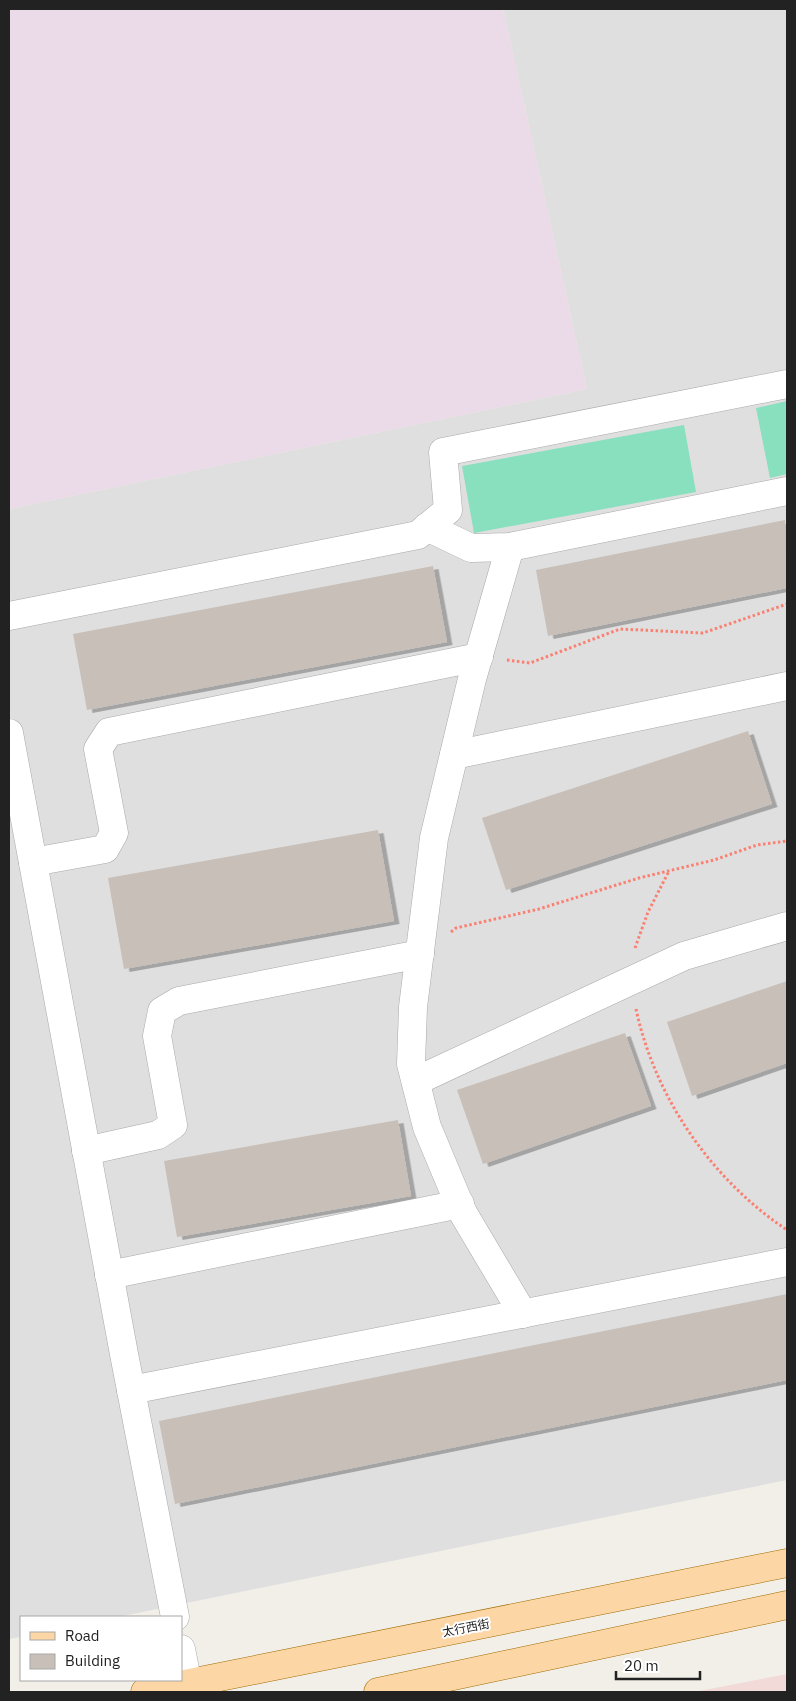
<svg xmlns="http://www.w3.org/2000/svg" width="796" height="1701" font-family="'IBM Plex Sans','Noto Sans SC',sans-serif">
	<style>
		.residential { fill: #e0dfdf }
		.commercial { fill: #f2dad9 }
		.industrial { fill: #ebdbe8 }
		.pitch { fill: #88e0be }
		.building { fill: #c7bfb8; filter: url(#shadow) }
		.lines { fill: none; stroke-linecap: round; stroke-linejoin: round }
		.minor-casing { stroke: #a9a9a9; stroke-width: 29 }
		.major-casing { stroke: #a06b00; stroke-width: 29 }
		.path { stroke: #fa8072; stroke-width: 3; stroke-dasharray: 2.5 2.5; stroke-linecap: butt }
		.minor { stroke: #fff; stroke-width: 28 }
		.major { stroke: #fcd6a4; stroke-width: 28 }
		.labels { text-anchor: middle; stroke-width: 4; stroke-linejoin: round; paint-order: stroke }
		.street-label { font-size: 12px; fill: #222; stroke: #fff }
	</style>
	<defs>
		<filter id="shadow"><feDropShadow dx="5.5" dy="3" stdDeviation="0" flood-color="#0004"/></filter>
	</defs>
	<rect width="100%" height="100%" fill="#f2efe9"/>
	<path class="residential" d="M503 9H787V1480L118 1617H21V1637L9 1639V509L587 389Z"/>
	<path class="commercial" d="M787 1674V1692H694Z"/>
	<path class="industrial" d="M9 9H503L587 389 9 509Z"/>
	<g class="pitch">
		<path d="M787 401V474L770 478 756 408Z"/>
		<path d="M684 425 696 492 474 533 462 466Z"/>
	</g>
	<g class="building">
		<path d="M785 520 787 588 548 636 536 570Z"/>
		<path d="M433 566 447 642 87 710 73 634Z"/>
		<path d="M748 731 772 804 506 890 482 818Z"/>
		<path d="M378 830 394 921 124 969 108 878Z"/>
		<path d="M787 981V1063L692 1096 667 1022Z"/>
		<path d="M625 1033 651 1106 483 1164 457 1090Z"/>
		<path d="M398 1120 411 1196 177 1237 164 1161Z"/>
		<path d="M787 1294V1380L175 1504 159 1421Z"/>
	</g>
	<g class="lines">
		<defs>
			<g id="minor">
				<path d="M427 527 471 548 510 547 787 491"/>
				<path d="M510 547 472 679 434 838 413 1007 411 1064 427 1127 463 1213 523 1314"/>
				<path d="M9 616 418 535 448 510 443 452 787 384"/>
				<path d="M9 733 124 1354 175 1617"/>
				<path d="M454 755 787 686"/>
				<path d="M33 862 105 849 114 833 98 749 109 732 479 657"/>
				<path d="M416 1081 684 956 787 926"/>
				<path d="M86 1151 158 1135 173 1125 157 1036 162 1011 179 1001 420 954"/>
				<path d="M109 1275 460 1204"/>
				<path d="M131 1390 787 1262"/>
				<path d="M181 1649 188 1684"/>
			</g>
			<g id="major">
				<path d="M145 1692 787 1563"/>
				<path d="M378 1692 787 1605"/>
			</g>
		</defs>
		<use href="#minor" class="minor-casing"/>
		<use href="#major" class="major-casing"/>
		<g class="path">
			<path d="M507 660 530 663 620 629 703 633 787 604"/>
			<path d="M451 932 456 928 539 909 639 878 714 860 757 845 787 841"/>
			<path d="M635 948 648 912 669 871"/>
			<path d="M636 1009C655 1098 712 1180 787 1230"/>
		</g>
		<use href="#minor" class="minor"/>
		<use href="#major" class="major"/>
	</g>
	<g class="labels">
		<g class="street-label">
			<text transform="translate(466 1628) rotate(-11)" y="4">太行西街</text>
		</g>
	</g>
	<rect width="796" height="1701" fill="none" stroke="#222222" stroke-width="20"/>
	<rect x="20" y="1616" width="162" height="65" fill="#ffffff" stroke="#a7a7a7"/>
	<rect x="30" y="1632" width="25" height="8" fill="#fcd6a4" stroke="#a7a7a7"/>
	<text x="65" y="1641" font-size="15" fill="#222222">Road</text>
	<rect x="30" y="1654" width="25" height="15" fill="#c7bfb8" stroke="#a7a7a7"/>
	<text x="65" y="1666" font-size="15" fill="#222222">Building</text>
	<path d="M616 1671v8h84v-8" fill="none" stroke="#222222" stroke-width="2.5"/>
	<text x="624" y="1671" font-size="15" fill="#222222" stroke="#ffffff" stroke-width="4" paint-order="stroke">20 m</text>
</svg>
